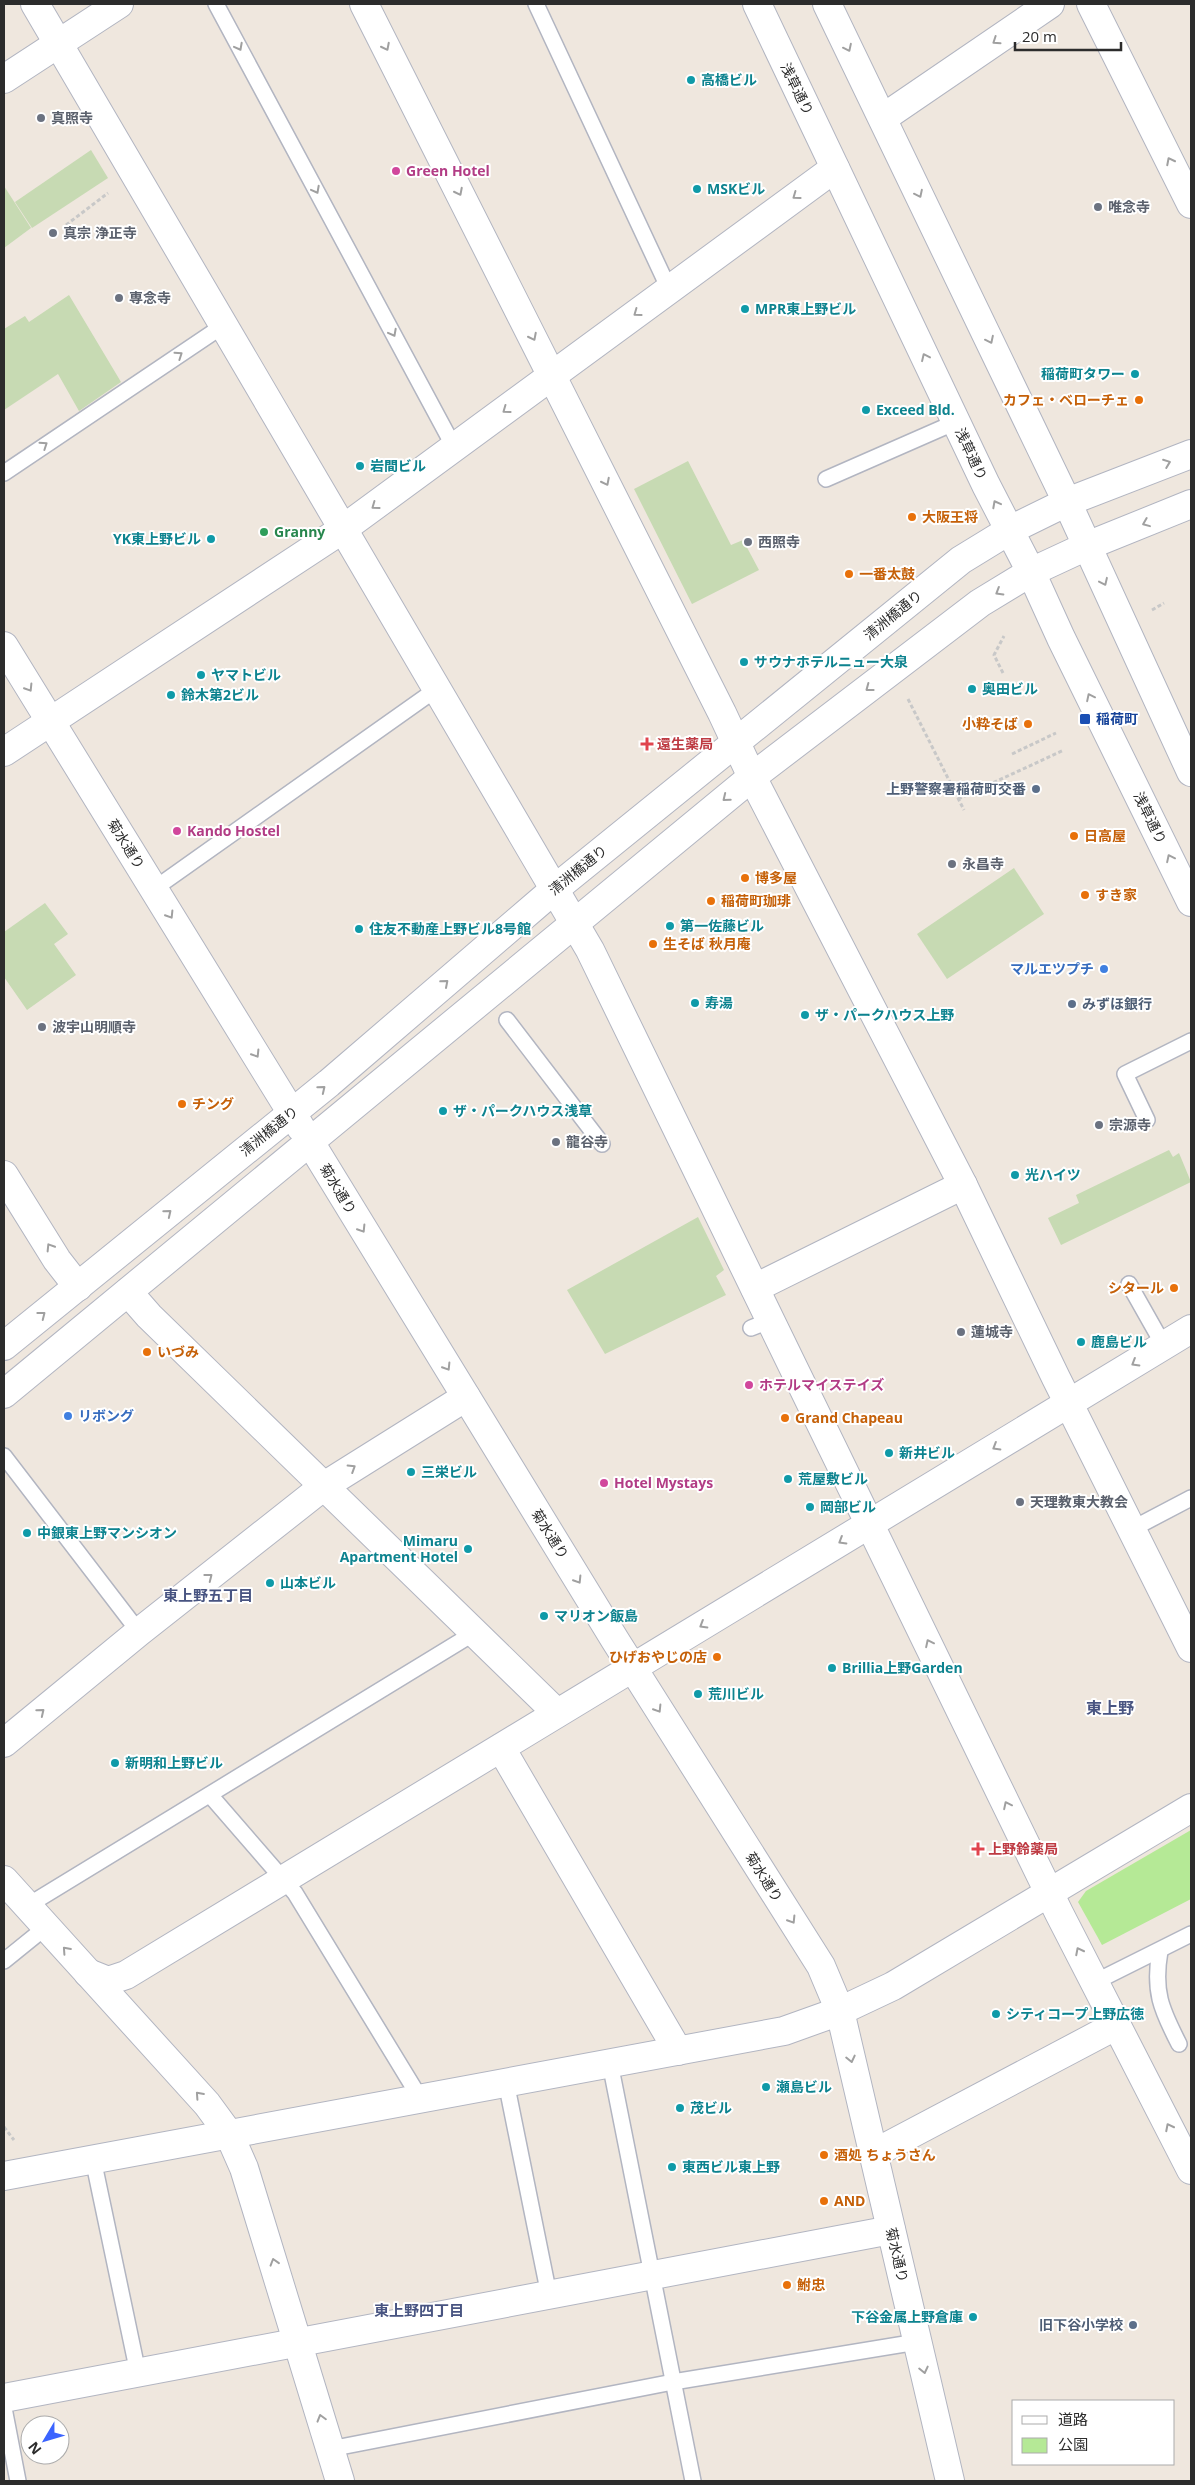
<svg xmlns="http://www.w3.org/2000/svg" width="1195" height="2485" font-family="'Open Sans','Noto Sans JP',sans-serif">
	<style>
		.green { fill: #b5e996 }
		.cemetery { fill: #c7dab3 }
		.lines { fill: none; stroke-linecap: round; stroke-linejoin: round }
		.service-casing { stroke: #b2b5c1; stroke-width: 18 }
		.minor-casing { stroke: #b2b5c1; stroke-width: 30 }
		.tertiary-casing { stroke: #b2b5c1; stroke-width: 30 }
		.secondary-casing { stroke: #b2b5c1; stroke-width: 30 }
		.path { stroke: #c8c8c8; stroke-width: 3; stroke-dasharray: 4 2.5; stroke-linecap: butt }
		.service { stroke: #fff; stroke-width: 15 }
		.minor { stroke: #fff; stroke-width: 28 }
		.tertiary { stroke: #fff; stroke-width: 28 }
		.secondary { stroke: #fff; stroke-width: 28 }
		.oneway { stroke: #a0a0a0 }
		.culture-dot { fill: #0f9aa8; stroke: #fff; stroke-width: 2 }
		.worship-dot { fill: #6b7280; stroke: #fff; stroke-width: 2 }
		.hotel-dot { fill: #d1479c; stroke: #fff; stroke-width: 2 }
		.food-dot { fill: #e8710a; stroke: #fff; stroke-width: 2 }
		.leisure-dot { fill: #2e9e5b; stroke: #fff; stroke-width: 2 }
		.transit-dot { fill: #1a4fb4; stroke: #fff; stroke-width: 2 }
		.health-dot { fill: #e0444e; stroke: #fff; stroke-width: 2 }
		.service-dot { fill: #5c6f8a; stroke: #fff; stroke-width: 2 }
		.shop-dot { fill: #3f7fe0; stroke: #fff; stroke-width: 2 }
		.labels { text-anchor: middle; stroke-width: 4; stroke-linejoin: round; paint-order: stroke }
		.culture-label { font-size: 14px; font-weight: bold; fill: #0d838f; stroke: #fff; text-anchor: start }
		.street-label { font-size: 14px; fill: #2c2c2c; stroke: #fff }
		.worship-label { font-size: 14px; font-weight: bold; fill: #5b616d; stroke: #fff; text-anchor: start }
		.hotel-label { font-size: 14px; font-weight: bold; fill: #b23c85; stroke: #fff; text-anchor: start }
		.food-label { font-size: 14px; font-weight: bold; fill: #c56008; stroke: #fff; text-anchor: start }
		.leisure-label { font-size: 14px; font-weight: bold; fill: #27864d; stroke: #fff; text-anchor: start }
		.transit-label { font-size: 14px; font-weight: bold; fill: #164399; stroke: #fff; text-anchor: start }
		.health-label { font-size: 14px; font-weight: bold; fill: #be3a42; stroke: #fff; text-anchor: start }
		.service-label { font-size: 14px; font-weight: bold; fill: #4e5e75; stroke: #fff; text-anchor: end }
		.shop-label { font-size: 14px; font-weight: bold; fill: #366cbe; stroke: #fff; text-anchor: end }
		.neighbourhood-label { font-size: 15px; font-weight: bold; fill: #485481; stroke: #fff }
		.quarter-label { font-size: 16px; font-weight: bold; fill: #485481; stroke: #fff }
	</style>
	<rect width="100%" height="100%" fill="#efe7de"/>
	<path class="green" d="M1191 1830V1899L1102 1945 1078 1902 1086 1891Z"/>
	<g class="cemetery">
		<path d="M91 150 108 178 32 228 15 202Z"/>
		<path d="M4 186 31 228 4 248Z"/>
		<path d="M69 295 121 382 79 411 58 374 4 410V329L25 316 29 322Z"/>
		<path d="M688 461 731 545 743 540 759 570 692 604 634 489Z"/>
		<path d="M1014 868 1044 914 947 979 917 934Z"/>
		<path d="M45 903 68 934 54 944 76 975 27 1010 4 977V932Z"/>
		<path d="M1169 1150 1173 1157 1179 1153 1191 1182 1061 1245 1048 1218 1079 1203 1076 1195Z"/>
		<path d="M698 1217 724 1270 716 1276 726 1295 605 1354 567 1290Z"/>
	</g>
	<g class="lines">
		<defs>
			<g id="service">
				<path d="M216 4 454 447"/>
				<path d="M536 4 669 289"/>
				<path d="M4 473 224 325"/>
				<path d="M826 479 956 422"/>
				<path d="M154 889 438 688"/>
				<path d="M507 1020 602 1144"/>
				<path d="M1147 1120 1125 1074 1191 1041"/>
				<path d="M1129 1284 1164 1346"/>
				<path d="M751 1328 771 1320"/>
				<path d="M4 1456 139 1632"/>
				<path d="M1132 1529 1191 1498"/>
				<path d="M210 1795 295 1893 420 2098"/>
				<path d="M27 1906 474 1633"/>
				<path d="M1160 1951C1153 1991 1161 2009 1179 2044"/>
				<path d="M4 1961 46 1927"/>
				<path d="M1095 1982 1191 1934"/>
				<path d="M610 2063 693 2481"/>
				<path d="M506 2082 549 2295"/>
				<path d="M93 2159 138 2373"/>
				<path d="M4 2408 18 2481"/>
				<path d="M330 2449 673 2382 917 2342"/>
			</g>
			<g id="minor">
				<path d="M35 4 590 950 1059 1913 1191 2170"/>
				<path d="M364 4 722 713 752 777 963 1185 1056 1378 1191 1648"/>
				<path d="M1091 4 1191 204"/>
				<path d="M883 118 1050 4"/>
				<path d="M4 752 343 529 835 168"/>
				<path d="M310 1142 615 1640 821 1966 840 2011 950 2481"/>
				<path d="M4 1175 57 1260 78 1287"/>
				<path d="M755 1288 963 1185"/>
				<path d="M128 1292 149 1316 557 1713"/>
				<path d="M4 1743 139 1632 324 1486 466 1397"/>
				<path d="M501 1748 678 2051"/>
				<path d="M4 1880 207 2104 229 2134 244 2168 340 2481"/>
				<path d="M88 1973 108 1981 126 1975 1191 1329"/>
				<path d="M873 2154 1117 2025"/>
				<path d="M4 2398 891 2230"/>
			</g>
			<g id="tertiary">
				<path d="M4 79 119 4"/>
				<path d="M4 646 301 1128"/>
				<path d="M4 1346 329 1083 556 888 961 560 1010 530 1067 502 1191 454"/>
				<path d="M4 1394 752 777 980 603 1031 572 1087 546 1191 504"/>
				<path d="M4 2176 784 2031 840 2011 893 1986 1191 1808"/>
			</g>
			<g id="secondary">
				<path d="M757 4 986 485 1031 572 1061 638 1191 902"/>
				<path d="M827 4 1067 502 1191 772"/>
			</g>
		</defs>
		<use href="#service" class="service-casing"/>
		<use href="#minor" class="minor-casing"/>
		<use href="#tertiary" class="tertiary-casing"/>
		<use href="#secondary" class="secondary-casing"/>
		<g class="path">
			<path d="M66 225 108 193"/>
			<path d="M1152 610 1164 603"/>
			<path d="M1003 673 994 655 1004 636"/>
			<path d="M908 699 964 810"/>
			<path d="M1012 754 1056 733"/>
			<path d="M958 799 1064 750"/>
			<path d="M4 2127 14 2140"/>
		</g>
		<use href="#service" class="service"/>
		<use href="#minor" class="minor"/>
		<use href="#tertiary" class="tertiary"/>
		<use href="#secondary" class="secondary"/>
	</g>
	<defs><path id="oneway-chevron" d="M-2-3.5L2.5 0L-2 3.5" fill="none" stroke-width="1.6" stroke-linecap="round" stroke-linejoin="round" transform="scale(1.25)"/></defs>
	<g class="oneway">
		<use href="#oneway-chevron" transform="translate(996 41) rotate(146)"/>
		<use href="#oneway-chevron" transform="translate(239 47) rotate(62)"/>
		<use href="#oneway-chevron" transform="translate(386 47) rotate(63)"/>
		<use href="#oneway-chevron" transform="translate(848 48) rotate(64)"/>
		<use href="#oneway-chevron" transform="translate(1170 161) rotate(-117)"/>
		<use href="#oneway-chevron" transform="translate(316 190) rotate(62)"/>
		<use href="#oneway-chevron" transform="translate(459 192) rotate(63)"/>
		<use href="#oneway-chevron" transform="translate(919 194) rotate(64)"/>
		<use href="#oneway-chevron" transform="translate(796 196) rotate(144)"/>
		<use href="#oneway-chevron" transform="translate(637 313) rotate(144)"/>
		<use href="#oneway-chevron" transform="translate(393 333) rotate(62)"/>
		<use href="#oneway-chevron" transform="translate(533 337) rotate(63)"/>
		<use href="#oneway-chevron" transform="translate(990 340) rotate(64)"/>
		<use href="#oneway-chevron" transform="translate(179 355) rotate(-34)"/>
		<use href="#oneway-chevron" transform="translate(925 357) rotate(-115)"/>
		<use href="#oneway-chevron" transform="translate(506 410) rotate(144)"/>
		<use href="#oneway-chevron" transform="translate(44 445) rotate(-34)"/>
		<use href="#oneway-chevron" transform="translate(1167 463) rotate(-21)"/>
		<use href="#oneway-chevron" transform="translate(606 482) rotate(63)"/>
		<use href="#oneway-chevron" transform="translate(996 504) rotate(-118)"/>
		<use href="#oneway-chevron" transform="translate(375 506) rotate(144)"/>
		<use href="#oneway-chevron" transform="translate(1146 523) rotate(158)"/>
		<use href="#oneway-chevron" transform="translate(1104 582) rotate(65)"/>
		<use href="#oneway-chevron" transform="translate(999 592) rotate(149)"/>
		<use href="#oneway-chevron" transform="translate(29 688) rotate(58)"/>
		<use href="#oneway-chevron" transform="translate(869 688) rotate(143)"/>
		<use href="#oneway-chevron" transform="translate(1090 697) rotate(-116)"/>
		<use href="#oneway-chevron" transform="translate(726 798) rotate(141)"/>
		<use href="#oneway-chevron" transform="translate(1170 858) rotate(-116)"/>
		<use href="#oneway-chevron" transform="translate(170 915) rotate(58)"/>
		<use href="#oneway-chevron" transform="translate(445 983) rotate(-41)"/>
		<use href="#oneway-chevron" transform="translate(256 1054) rotate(58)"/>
		<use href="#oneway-chevron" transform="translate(322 1089) rotate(-39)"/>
		<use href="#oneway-chevron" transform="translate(168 1213) rotate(-39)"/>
		<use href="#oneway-chevron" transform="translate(362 1229) rotate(58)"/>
		<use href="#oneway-chevron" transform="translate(50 1247) rotate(-122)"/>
		<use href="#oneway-chevron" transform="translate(42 1315) rotate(-38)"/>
		<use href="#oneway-chevron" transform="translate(1135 1363) rotate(149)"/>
		<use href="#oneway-chevron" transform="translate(447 1367) rotate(58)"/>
		<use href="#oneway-chevron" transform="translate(996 1447) rotate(149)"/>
		<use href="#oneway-chevron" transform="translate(352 1468) rotate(-32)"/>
		<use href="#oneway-chevron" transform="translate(842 1541) rotate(149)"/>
		<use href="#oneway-chevron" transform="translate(209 1577) rotate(-38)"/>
		<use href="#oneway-chevron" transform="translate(578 1580) rotate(58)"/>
		<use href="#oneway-chevron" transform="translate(703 1625) rotate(149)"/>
		<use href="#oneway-chevron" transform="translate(929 1643) rotate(-116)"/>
		<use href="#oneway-chevron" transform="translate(658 1709) rotate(58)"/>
		<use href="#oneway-chevron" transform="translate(41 1712) rotate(-39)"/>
		<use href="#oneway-chevron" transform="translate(1007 1805) rotate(-116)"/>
		<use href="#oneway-chevron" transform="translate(792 1920) rotate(58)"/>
		<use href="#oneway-chevron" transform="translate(66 1950) rotate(-132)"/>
		<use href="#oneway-chevron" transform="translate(1079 1951) rotate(-117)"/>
		<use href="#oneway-chevron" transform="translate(851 2059) rotate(77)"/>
		<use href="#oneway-chevron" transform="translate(199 2095) rotate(-132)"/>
		<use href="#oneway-chevron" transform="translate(1169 2127) rotate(-117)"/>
		<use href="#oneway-chevron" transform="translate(274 2262) rotate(-107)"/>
		<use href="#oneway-chevron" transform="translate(924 2370) rotate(77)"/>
		<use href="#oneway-chevron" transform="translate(321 2418) rotate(-106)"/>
	</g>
	<g class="culture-dot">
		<circle cx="691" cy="80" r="5"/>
		<circle cx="697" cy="189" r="5"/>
		<circle cx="745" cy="309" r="5"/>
		<circle cx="1135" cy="374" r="5"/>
		<circle cx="866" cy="410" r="5"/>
		<circle cx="360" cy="466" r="5"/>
		<circle cx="211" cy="539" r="5"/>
		<circle cx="744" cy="662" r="5"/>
		<circle cx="201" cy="675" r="5"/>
		<circle cx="972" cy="689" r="5"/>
		<circle cx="171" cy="695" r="5"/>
		<circle cx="670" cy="926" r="5"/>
		<circle cx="359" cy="929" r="5"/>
		<circle cx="695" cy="1003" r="5"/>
		<circle cx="805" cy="1015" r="5"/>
		<circle cx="443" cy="1111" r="5"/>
		<circle cx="1015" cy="1175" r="5"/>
		<circle cx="1081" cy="1342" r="5"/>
		<circle cx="889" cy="1453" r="5"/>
		<circle cx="411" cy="1472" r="5"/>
		<circle cx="788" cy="1479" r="5"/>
		<circle cx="810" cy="1507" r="5"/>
		<circle cx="27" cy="1533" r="5"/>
		<circle cx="468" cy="1549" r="5"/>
		<circle cx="270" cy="1583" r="5"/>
		<circle cx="544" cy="1616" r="5"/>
		<circle cx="832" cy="1668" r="5"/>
		<circle cx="698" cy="1694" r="5"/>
		<circle cx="115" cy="1763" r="5"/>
		<circle cx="996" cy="2014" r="5"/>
		<circle cx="766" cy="2087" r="5"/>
		<circle cx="680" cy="2108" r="5"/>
		<circle cx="672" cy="2167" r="5"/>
		<circle cx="973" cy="2317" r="5"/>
	</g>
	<g class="worship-dot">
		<circle cx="41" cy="118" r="5"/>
		<circle cx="1098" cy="207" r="5"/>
		<circle cx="53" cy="233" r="5"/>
		<circle cx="119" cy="298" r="5"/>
		<circle cx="748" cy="542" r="5"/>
		<circle cx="952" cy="864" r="5"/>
		<circle cx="42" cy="1027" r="5"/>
		<circle cx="1099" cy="1125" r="5"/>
		<circle cx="556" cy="1142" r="5"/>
		<circle cx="961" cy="1332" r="5"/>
		<circle cx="1020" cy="1502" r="5"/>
	</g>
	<g class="hotel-dot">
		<circle cx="396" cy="171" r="5"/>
		<circle cx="177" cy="831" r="5"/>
		<circle cx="749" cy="1385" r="5"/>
		<circle cx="604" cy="1483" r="5"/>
	</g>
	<g class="food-dot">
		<circle cx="1139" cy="400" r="5"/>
		<circle cx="912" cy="517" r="5"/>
		<circle cx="849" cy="574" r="5"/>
		<circle cx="1028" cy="724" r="5"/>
		<circle cx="1074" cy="836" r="5"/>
		<circle cx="745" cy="878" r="5"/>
		<circle cx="1085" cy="895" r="5"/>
		<circle cx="711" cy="901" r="5"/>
		<circle cx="653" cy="944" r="5"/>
		<circle cx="182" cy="1104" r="5"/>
		<circle cx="1174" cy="1288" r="5"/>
		<circle cx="147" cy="1352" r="5"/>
		<circle cx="785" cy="1418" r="5"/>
		<circle cx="717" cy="1657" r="5"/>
		<circle cx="824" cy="2155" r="5"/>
		<circle cx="824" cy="2201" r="5"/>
		<circle cx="787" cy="2285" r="5"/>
	</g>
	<circle class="leisure-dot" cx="264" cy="532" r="5"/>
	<rect class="transit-dot" x="1079" y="713" width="12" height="12" rx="2.5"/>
	<g class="health-dot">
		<path d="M644.5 736.5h5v5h5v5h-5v5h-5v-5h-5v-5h5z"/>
		<path d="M975.5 1841.5h5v5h5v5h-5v5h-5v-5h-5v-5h5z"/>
	</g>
	<g class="service-dot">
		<circle cx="1036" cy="789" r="5"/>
		<circle cx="1072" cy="1004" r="5"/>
		<circle cx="1133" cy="2325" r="5"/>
	</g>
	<g class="shop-dot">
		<circle cx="1104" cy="969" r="5"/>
		<circle cx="68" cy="1416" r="5"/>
	</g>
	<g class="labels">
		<g class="culture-label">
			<text x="701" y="85">高橋ビル</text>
			<text x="707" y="194">MSKビル</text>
			<text x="755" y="314">MPR東上野ビル</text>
			<text x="1125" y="379" text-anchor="end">稲荷町タワー</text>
			<text x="876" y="415">Exceed Bld.</text>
			<text x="370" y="471">岩間ビル</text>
			<text x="201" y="544" text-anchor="end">YK東上野ビル</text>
			<text x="754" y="667">サウナホテルニュー大泉</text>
			<text x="211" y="680">ヤマトビル</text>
			<text x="982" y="694">奥田ビル</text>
			<text x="181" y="700">鈴木第2ビル</text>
			<text x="680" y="931">第一佐藤ビル</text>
			<text x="369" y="934">住友不動産上野ビル8号館</text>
			<text x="705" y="1008">寿湯</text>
			<text x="815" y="1020">ザ・パークハウス上野</text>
			<text x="453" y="1116">ザ・パークハウス浅草</text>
			<text x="1025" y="1180">光ハイツ</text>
			<text x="1091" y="1347">鹿島ビル</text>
			<text x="899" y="1458">新井ビル</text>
			<text x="421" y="1477">三栄ビル</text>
			<text x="798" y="1484">荒屋敷ビル</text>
			<text x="820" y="1512">岡部ビル</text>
			<text x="37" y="1538">中銀東上野マンシオン</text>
			<text x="458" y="1546" text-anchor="end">Mimaru<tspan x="458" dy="16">Apartment Hotel</tspan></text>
			<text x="280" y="1588">山本ビル</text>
			<text x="554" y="1621">マリオン飯島</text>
			<text x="842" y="1673">Brillia上野Garden</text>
			<text x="708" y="1699">荒川ビル</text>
			<text x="125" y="1768">新明和上野ビル</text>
			<text x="1006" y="2019">シティコープ上野広徳</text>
			<text x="776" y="2092">瀬島ビル</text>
			<text x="690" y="2113">茂ビル</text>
			<text x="682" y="2172">東西ビル東上野</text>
			<text x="963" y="2322" text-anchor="end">下谷金属上野倉庫</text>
		</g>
		<g class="street-label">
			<text transform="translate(797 89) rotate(64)" y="5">浅草通り</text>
			<text transform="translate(971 454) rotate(65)" y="5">浅草通り</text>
			<text transform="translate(893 615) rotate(-39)" y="5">清洲橋通り</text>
			<text transform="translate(1150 818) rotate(64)" y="5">浅草通り</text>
			<text transform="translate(126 844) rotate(58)" y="5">菊水通り</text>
			<text transform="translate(578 870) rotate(-39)" y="5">清洲橋通り</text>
			<text transform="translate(269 1131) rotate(-39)" y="5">清洲橋通り</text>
			<text transform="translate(338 1189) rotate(59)" y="5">菊水通り</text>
			<text transform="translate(550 1534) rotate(58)" y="5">菊水通り</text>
			<text transform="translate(764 1877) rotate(58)" y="5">菊水通り</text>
			<text transform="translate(897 2255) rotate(77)" y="5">菊水通り</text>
		</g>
		<g class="worship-label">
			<text x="51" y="123">真照寺</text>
			<text x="1108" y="212">唯念寺</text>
			<text x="63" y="238">真宗 浄正寺</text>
			<text x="129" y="303">専念寺</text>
			<text x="758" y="547">西照寺</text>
			<text x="962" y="869">永昌寺</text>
			<text x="52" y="1032">波宇山明順寺</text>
			<text x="1109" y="1130">宗源寺</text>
			<text x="566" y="1147">龍谷寺</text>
			<text x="971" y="1337">蓮城寺</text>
			<text x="1030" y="1507">天理教東大教会</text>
		</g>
		<g class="hotel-label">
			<text x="406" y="176">Green Hotel</text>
			<text x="187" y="836">Kando Hostel</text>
			<text x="759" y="1390">ホテルマイステイズ</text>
			<text x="614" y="1488">Hotel Mystays</text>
		</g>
		<g class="food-label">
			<text x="1129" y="405" text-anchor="end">カフェ・ベローチェ</text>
			<text x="922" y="522">大阪王将</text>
			<text x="859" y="579">一番太鼓</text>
			<text x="1018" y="729" text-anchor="end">小粋そば</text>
			<text x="1084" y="841">日高屋</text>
			<text x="755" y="883">博多屋</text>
			<text x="1095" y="900">すき家</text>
			<text x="721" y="906">稲荷町珈琲</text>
			<text x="663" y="949">生そば 秋月庵</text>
			<text x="192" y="1109">チング</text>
			<text x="1164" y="1293" text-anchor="end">シタール</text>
			<text x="157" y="1357">いづみ</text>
			<text x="795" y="1423">Grand Chapeau</text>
			<text x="707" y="1662" text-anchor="end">ひげおやじの店</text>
			<text x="834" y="2160">酒処 ちょうさん</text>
			<text x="834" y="2206">AND</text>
			<text x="797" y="2290">鮒忠</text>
		</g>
		<g class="leisure-label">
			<text x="274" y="537">Granny</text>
		</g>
		<g class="transit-label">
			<text x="1096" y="724">稲荷町</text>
		</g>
		<g class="health-label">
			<text x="657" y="749">還生薬局</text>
			<text x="988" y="1854">上野鈴薬局</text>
		</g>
		<g class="service-label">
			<text x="1026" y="794">上野警察署稲荷町交番</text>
			<text x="1082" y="1009" text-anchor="start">みずほ銀行</text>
			<text x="1123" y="2330">旧下谷小学校</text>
		</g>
		<g class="shop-label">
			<text x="1094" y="974">マルエツプチ</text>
			<text x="78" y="1421" text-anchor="start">リボング</text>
		</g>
		<g class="neighbourhood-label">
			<text x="208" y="1601">東上野五丁目</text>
			<text x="419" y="2316">東上野四丁目</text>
		</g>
		<g class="quarter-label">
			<text x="1110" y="1714">東上野</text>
		</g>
	</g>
	<rect width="1195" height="2485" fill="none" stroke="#2c2c2c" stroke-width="10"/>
	<rect x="1012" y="2400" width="162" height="65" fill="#ffffff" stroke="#ababab"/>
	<rect x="1022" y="2416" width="25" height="8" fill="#ffffff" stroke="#ababab"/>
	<text x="1058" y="2425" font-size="15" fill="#2c2c2c">道路</text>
	<rect x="1022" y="2438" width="25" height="15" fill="#b5e996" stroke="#ababab"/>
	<text x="1058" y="2450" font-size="15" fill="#2c2c2c">公園</text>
	<g transform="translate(45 2440) rotate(232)"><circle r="24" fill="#ffffff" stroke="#ababab"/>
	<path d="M0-4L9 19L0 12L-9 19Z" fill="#3b64ff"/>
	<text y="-8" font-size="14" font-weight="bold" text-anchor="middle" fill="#2c2c2c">N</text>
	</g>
	<path d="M1015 42v8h106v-8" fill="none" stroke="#2c2c2c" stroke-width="2.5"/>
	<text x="1022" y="42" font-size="15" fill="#2c2c2c" stroke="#ffffff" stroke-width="4" paint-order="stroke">20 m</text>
</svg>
